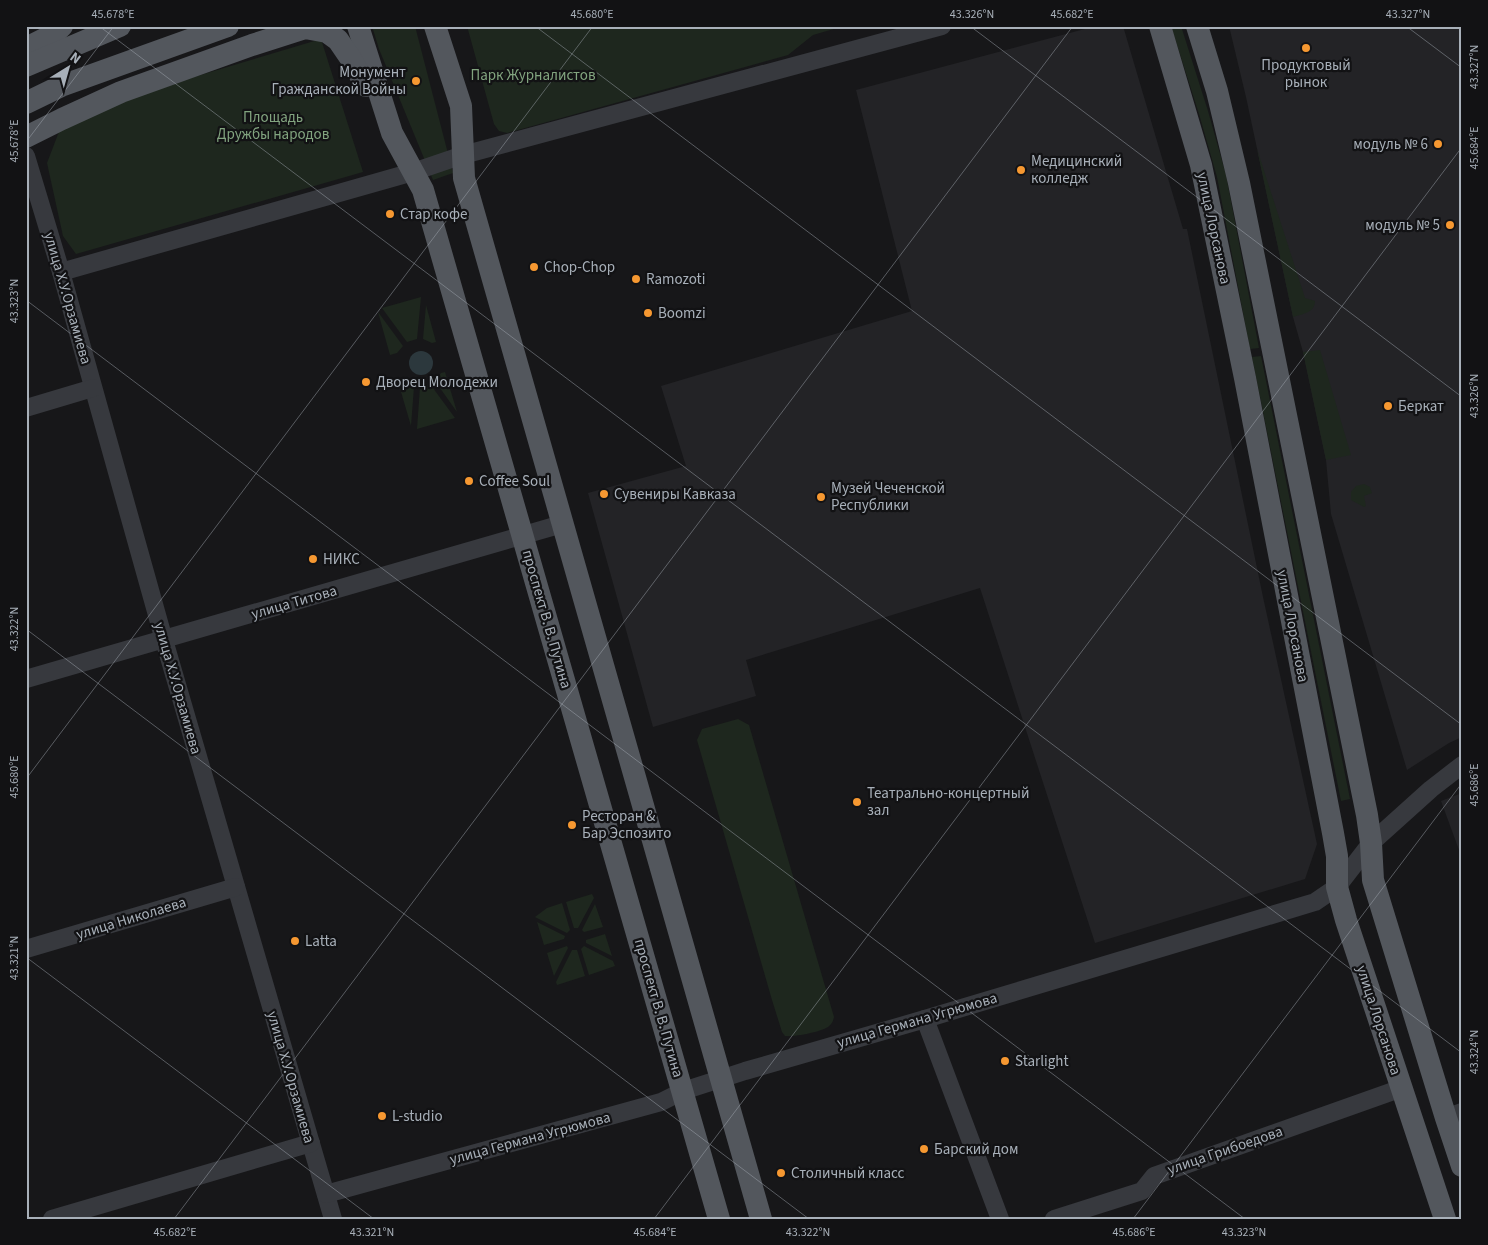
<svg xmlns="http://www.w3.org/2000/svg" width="1488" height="1245" font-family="'Source Sans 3',sans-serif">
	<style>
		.built { fill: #232326 }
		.green { fill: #1e271e }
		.water { fill: #2c383d }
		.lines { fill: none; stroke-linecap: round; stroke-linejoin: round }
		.minor { stroke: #37393e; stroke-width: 18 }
		.major { stroke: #53575d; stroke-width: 22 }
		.ticks { fill: none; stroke: #a8b0b9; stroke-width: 1; stroke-opacity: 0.45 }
		.poi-dot { fill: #f69831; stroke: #121214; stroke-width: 2 }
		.labels { text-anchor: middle; stroke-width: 4.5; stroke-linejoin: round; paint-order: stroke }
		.poi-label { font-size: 15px; fill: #a8b0b9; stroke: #121214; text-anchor: start }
		.park-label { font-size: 15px; fill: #82a47f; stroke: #121214 }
		.street-label { font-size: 15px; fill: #a8b0b9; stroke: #121214 }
		.neatline { fill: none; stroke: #a8b0b9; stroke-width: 2 }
		.ticks-label { font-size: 12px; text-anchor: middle; fill: #a8b0b9 }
	</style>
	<rect width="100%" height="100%" fill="#171719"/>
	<g class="built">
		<path d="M1096 26H1123L1183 229H1187L1263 597 1317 844 1305 879 1095 943 980 588 746 660 756 696 653 727 588 493 686 466 661 386 912 311 856 90Z"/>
		<path d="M1229 26H1462V737L1449 743 1407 770 1331 514 1326 460 1303 352 1293 317 1246 97Z"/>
		<path d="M1462 793V858L1441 801Z"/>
	</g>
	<g class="green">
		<path d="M372 26H415L453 173 433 180 379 49Z"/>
		<path d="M467 26H844L813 35 788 55 507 133 499 131 494 124Z"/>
		<path d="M1171 26H1181L1208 111 1226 175 1259 348 1250 349 1217 177 1199 114Z"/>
		<path d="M321 39 363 172 76 254 63 236 47 163 60 129 130 96Z"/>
		<path d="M1257 149 1305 298 1315 301C1315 313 1302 314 1293 317Z"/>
		<path d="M421 297 417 339 407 342 382 308Z"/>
		<path d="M426 305 436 342 432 343 423 339Z"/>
		<path d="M378 312 403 346 397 353 390 355Z"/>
		<path d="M1320 350 1351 455 1326 460 1303 352Z"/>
		<path d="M1261 356 1350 799 1341 801 1252 357Z"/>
		<path d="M445 372 457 412 435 381 441 373Z"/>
		<path d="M406 383 414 387 411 426 399 385Z"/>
		<path d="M430 384 455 418 417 429 420 387Z"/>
		<path d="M1364 484 1370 487 1372 493 1364 496 1366 506 1364 507 1351 500V492L1356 486Z"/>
		<path d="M738 719 749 725 834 1017C833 1021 832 1024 828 1027 820 1032 795 1037 785 1036L782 1032 772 1000 697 740 702 729Z"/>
		<path d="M592 894 594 898 578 928H574L566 902Z"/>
		<path d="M562 903 570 930 567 933 535 917 547 908Z"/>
		<path d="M595 904 603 927 584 932 582 930Z"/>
		<path d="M537 922 565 936 564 939 544 945Z"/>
		<path d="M605 934 612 956 586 943V940Z"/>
		<path d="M567 946 568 948 554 976 547 953Z"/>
		<path d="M584 946 613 961 615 966 589 975 581 949Z"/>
		<path d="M572 950H577L585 976 557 985 556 982Z"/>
	</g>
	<circle class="water" cx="421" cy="363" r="12"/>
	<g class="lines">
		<g class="minor">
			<path d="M26 156 61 272 164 640 333 1219"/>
			<path d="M61 272 413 172 463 155 942 26"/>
			<path d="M26 408 93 388"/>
			<path d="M26 679 562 524"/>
			<path d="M26 949 236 887"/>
			<path d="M925 1019 1000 1219"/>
			<path d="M1446 1118 1462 1112"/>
			<path d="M326 1194 661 1102 683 1091 745 1071 925 1019 1315 902 1337 887 1371 843 1431 789 1462 765"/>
			<path d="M52 1219 311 1143"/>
			<path d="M1054 1219 1142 1191 1154 1176 1402 1088"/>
		</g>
		<g class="major">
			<path d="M358 26 392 133 423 190 719 1219"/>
			<path d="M435 26 461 106 464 178 761 1219"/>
			<path d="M1160 26 1201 165 1245 378 1333 833 1337 856V887L1346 920 1445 1219"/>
			<path d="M1197 26 1217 91 1239 183 1367 815 1371 843 1373 880 1446 1118 1462 1166"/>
			<path d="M26 48 54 34 62 26"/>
			<path d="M26 66 120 26"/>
			<path d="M26 103 61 86 228 26"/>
			<path d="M26 137 62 119 121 92 252 45 305 28 327 32 338 40 351 59 366 86"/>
		</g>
	</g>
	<path class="ticks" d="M99 26 1462 1053M535 26 1462 725M970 26 1462 397M1406 26 1462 68M26 142 114 26M26 300 1245 1219M26 629 809 1219M26 779 593 26M26 957 374 1219M174 1219 1073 26M654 1219 1462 147M1133 1219 1462 783"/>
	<g class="poi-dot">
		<circle cx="1306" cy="48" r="5"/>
		<circle cx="416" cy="81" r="5"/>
		<circle cx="1438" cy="144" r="5"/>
		<circle cx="1021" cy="170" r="5"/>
		<circle cx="390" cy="214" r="5"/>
		<circle cx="1450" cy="225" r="5"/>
		<circle cx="534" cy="267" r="5"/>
		<circle cx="636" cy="279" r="5"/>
		<circle cx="648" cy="313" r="5"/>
		<circle cx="366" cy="382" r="5"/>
		<circle cx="1388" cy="406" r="5"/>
		<circle cx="469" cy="481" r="5"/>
		<circle cx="604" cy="494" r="5"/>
		<circle cx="821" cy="497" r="5"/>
		<circle cx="313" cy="559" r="5"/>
		<circle cx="857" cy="802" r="5"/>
		<circle cx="572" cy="825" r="5"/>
		<circle cx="295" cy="941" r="5"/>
		<circle cx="1005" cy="1061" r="5"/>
		<circle cx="382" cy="1116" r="5"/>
		<circle cx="924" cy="1149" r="5"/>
		<circle cx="781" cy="1173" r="5"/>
	</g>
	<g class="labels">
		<g class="poi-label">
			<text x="1306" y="70" text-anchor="middle">Продуктовый<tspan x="1306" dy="17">рынок</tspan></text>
			<text x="406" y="77" text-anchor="end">Монумент<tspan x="406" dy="17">Гражданской Войны</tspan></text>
			<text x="1428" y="149" text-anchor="end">модуль № 6</text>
			<text x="1031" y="166">Медицинский<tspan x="1031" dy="17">колледж</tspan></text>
			<text x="400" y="219">Стар кофе</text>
			<text x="1440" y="230" text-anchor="end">модуль № 5</text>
			<text x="544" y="272">Chop-Chop</text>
			<text x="646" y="284">Ramozoti</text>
			<text x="658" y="318">Boomzi</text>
			<text x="376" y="387">Дворец Молодежи</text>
			<text x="1398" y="411">Беркат</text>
			<text x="479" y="486">Coffee Soul</text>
			<text x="831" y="493">Музей Чеченской<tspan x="831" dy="17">Республики</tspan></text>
			<text x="614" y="499">Сувениры Кавказа</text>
			<text x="323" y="564">НИКС</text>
			<text x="867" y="798">Театрально-концертный<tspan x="867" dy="17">зал</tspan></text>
			<text x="582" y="821">Ресторан &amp;<tspan x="582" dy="17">Бар Эспозито</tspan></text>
			<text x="305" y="946">Latta</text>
			<text x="1015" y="1066">Starlight</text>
			<text x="392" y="1121">L-studio</text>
			<text x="934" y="1154">Барский дом</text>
			<text x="791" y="1178">Столичный класс</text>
		</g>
		<g class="park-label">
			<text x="533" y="80">Парк Журналистов</text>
			<text x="273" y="122">Площадь<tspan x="273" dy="17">Дружбы народов</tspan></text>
		</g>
		<g class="street-label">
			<text transform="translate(1214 228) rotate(78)" y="5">улица Лорсанова</text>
			<text transform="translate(68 298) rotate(74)" y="5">улица Х.У.Орзамиева</text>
			<text transform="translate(294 602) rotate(-16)" y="5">улица Титова</text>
			<text transform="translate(547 619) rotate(74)" y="5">проспект В. В. Путина</text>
			<text transform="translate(1293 626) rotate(79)" y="5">улица Лорсанова</text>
			<text transform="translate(178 688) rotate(74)" y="5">улица Х.У.Орзамиева</text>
			<text transform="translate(131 918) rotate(-17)" y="5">улица Николаева</text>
			<text transform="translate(659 1008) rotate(74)" y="5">проспект В. В. Путина</text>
			<text transform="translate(917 1020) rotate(-16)" y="5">улица Германа Угрюмова</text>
			<text transform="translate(1379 1020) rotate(72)" y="5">улица Лорсанова</text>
			<text transform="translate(291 1077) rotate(74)" y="5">улица Х.У.Орзамиева</text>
			<text transform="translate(530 1138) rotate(-15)" y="5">улица Германа Угрюмова</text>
			<text transform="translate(1225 1150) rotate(-19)" y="5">улица Грибоедова</text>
		</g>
	</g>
	<rect width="1488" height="1245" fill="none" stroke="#121214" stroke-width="55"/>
	<g transform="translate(68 68) rotate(37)" stroke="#121214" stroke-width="4" paint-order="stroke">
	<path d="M0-4L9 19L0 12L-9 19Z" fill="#a8b0b9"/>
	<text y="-8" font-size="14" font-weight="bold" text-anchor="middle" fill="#a8b0b9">N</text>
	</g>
	<rect x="28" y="28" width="1432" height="1190" class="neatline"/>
	<g class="ticks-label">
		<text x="113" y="18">45.678°E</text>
		<text x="592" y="18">45.680°E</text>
		<text x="972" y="18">43.326°N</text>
		<text x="1072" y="18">45.682°E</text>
		<text x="1408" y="18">43.327°N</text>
		<text transform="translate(1474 67) rotate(-90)" y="4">43.327°N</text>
		<text transform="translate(14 141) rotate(-90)" y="4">45.678°E</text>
		<text transform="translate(1474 148) rotate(-90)" y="4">45.684°E</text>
		<text transform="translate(14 301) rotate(-90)" y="4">43.323°N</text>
		<text transform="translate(1474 396) rotate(-90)" y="4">43.326°N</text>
		<text transform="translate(14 629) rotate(-90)" y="4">43.322°N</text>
		<text transform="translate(14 777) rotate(-90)" y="4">45.680°E</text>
		<text transform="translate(1474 785) rotate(-90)" y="4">45.686°E</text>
		<text transform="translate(14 958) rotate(-90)" y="4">43.321°N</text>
		<text transform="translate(1474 1052) rotate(-90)" y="4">43.324°N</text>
		<text x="175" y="1236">45.682°E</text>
		<text x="372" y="1236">43.321°N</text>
		<text x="655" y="1236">45.684°E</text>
		<text x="808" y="1236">43.322°N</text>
		<text x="1134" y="1236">45.686°E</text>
		<text x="1244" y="1236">43.323°N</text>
	</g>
</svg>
